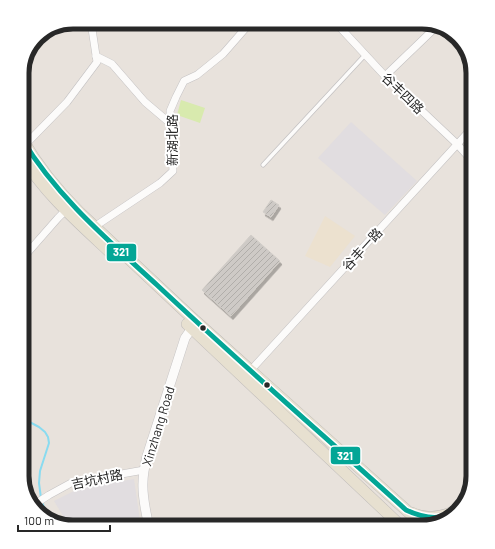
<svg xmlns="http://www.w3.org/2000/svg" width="495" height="549" font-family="Barlow,'Noto Sans SC',sans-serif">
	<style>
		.industrial { fill: #e1dde0 }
		.education { fill: #ece1cf }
		.pitch { fill: #d8eaae }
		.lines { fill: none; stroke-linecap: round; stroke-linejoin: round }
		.stream { stroke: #89dbf0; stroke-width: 2 }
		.building { fill: url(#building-hatch); stroke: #d2cec9; filter: url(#shadow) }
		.service-casing { stroke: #c4c2c3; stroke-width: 5 }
		.minor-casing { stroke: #c4c2c3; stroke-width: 8 }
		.tertiary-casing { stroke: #c4c2c3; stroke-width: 10 }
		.primary-casing { stroke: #c0bdbb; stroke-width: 12 }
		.service { stroke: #fcfbfa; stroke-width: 3.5 }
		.minor { stroke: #fcfbfa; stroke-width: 7 }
		.tertiary { stroke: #fcfbfa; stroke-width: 9 }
		.primary { stroke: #e7e0d0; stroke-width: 11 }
		.bus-1-casing { stroke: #fff; stroke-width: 8 }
		.bus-1 { stroke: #03a696; stroke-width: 5 }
		.bus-dot { fill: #282828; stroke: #fff; stroke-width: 1.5 }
		.labels { text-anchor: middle; stroke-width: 4; stroke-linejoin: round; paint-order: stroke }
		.street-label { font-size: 13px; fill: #282828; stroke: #fff }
		.rim { fill: none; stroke: #282828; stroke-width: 5 }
		.line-badge { stroke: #fff; stroke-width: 1.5 }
		.badge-label { font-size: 11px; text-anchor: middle; font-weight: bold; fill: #fff }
	</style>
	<defs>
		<pattern id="building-hatch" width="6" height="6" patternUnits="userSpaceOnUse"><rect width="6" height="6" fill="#cecac6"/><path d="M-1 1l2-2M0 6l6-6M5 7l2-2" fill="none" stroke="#b1aeaa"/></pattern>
		<filter id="shadow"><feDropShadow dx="2" dy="3.5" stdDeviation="0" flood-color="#0004"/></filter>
	</defs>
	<rect width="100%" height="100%" fill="#e8e2dc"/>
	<g class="industrial">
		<path d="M351 122 417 181 385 215 318 158Z"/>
		<path d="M134 479 141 527H72L69 526 54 501 80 488Z"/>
	</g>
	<path class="education" d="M325 216 355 236 330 267 305 256Z"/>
	<path class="pitch" d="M181 100 205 108 200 123 177 115Z"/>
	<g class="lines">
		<g class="stream">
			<path d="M22 418 39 427 45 432 48 437 49 443 40 471 39 483 41 498"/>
			<path d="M42 502 44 507 58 524"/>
		</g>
	</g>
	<g class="building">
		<path d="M271 200 279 205 271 217 263 212Z"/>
		<path d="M251 235 280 261 231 316 202 290Z"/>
	</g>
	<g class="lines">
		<defs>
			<path id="service" d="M263 165 365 55"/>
			<g id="minor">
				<path d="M335 22 385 76 457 144 473 162"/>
				<path d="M446 33 467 54"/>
				<path d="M96 56 112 64 145 102 171 124"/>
				<path d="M385 76 436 27"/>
				<path d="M25 145 67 102 97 62 92 29 85 22"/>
				<path d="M94 227 160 183 173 171 170 111 176 97 184 81 197 75 223 54 251 22"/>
				<path d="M22 259 58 218 65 211"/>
				<path d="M250 371 473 127"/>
				<path d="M32 506 49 495 71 483 144 470"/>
			</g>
			<path id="tertiary" d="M149 527C146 512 142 497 143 482 143 473 145 465 147 456L185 338 192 328"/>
			<g id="primary">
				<path d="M22 139C38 167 58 191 80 213L191 317 424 526"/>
				<path d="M22 156C46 195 79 223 112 254"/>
				<path d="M187 324 402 527"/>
				<path d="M412 513C428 521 444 517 459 509"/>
				<path d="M455 513 468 498"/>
			</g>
		</defs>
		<use href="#service" class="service-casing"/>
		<use href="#minor" class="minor-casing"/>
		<use href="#tertiary" class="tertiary-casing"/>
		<use href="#primary" class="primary-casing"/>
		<use href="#service" class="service"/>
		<use href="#minor" class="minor"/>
		<use href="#tertiary" class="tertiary"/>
		<use href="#primary" class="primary"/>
		<defs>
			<path id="bus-1" d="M22 139C57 197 108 240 157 285 239 362 323 435 406 510 423 518 444 522 459 508 462 505 465 501 468 498"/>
		</defs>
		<use href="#bus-1" class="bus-1-casing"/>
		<use href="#bus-1" class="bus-1"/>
	</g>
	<g class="bus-dot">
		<circle cx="203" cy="328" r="3.5"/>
		<circle cx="267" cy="385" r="3.5"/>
	</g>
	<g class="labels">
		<g class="street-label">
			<text transform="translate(403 93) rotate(44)" y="5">谷丰四路</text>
			<text transform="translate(172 140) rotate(-90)" y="5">新湖北路</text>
			<text transform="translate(362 249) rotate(-48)" y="5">谷丰一路</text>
			<text transform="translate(158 426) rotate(-73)" y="5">Xinzhang Road</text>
			<text transform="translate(97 479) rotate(-12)" y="5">吉坑村路</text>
		</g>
	</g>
	<path d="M0 0H495V549H0ZM73 29H422A44 44 0 0 1 466 73V476A44 44 0 0 1 422 520H73A44 44 0 0 1 29 476V73A44 44 0 0 1 73 29Z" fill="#fff" fill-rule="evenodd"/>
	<path class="rim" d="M73 29H422A44 44 0 0 1 466 73V476A44 44 0 0 1 422 520H73A44 44 0 0 1 29 476V73A44 44 0 0 1 73 29Z"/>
	<g class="line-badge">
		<rect x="106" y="243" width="31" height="19" rx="4" fill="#03a696"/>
		<rect x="330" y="446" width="31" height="19" rx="4" fill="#03a696"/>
	</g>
	<g class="badge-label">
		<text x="121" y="256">321</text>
		<text x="345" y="460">321</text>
	</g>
	<path d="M18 525v6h92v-6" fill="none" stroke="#282828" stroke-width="2"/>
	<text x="24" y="525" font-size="12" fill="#282828" stroke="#ffffff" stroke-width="3" paint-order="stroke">100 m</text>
</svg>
